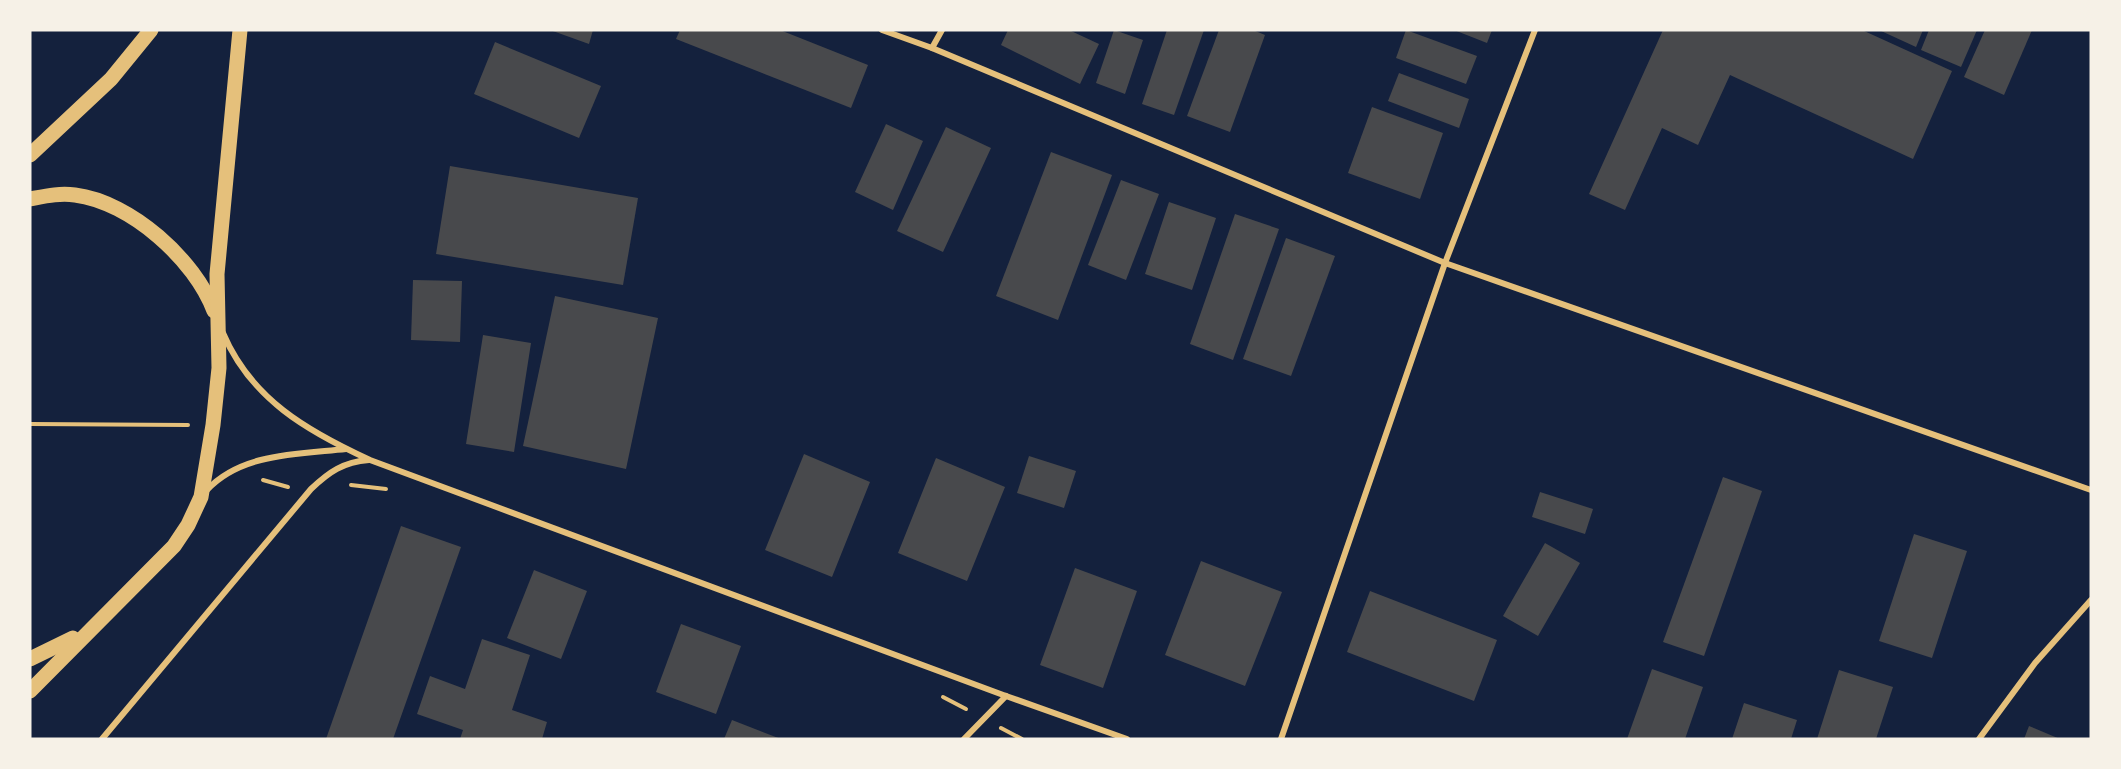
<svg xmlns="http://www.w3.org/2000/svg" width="2121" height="769" font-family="'Fira Sans Condensed',sans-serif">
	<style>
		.building { fill: #48494c }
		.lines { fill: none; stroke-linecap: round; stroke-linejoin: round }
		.path { stroke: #e5c07b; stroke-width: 4 }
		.minor { stroke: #e5c07b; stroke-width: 6 }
		.primary { stroke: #e5c07b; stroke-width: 15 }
	</style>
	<rect width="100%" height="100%" fill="#14213d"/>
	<g class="building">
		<path d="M550 30H593L589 44Z"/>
		<path d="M680 30H780L868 65 851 108 676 39Z"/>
		<path d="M1008 30H1069L1099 44 1080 84 1001 45Z"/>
		<path d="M1114 30 1143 40 1125 94 1096 83Z"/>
		<path d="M1167 30H1204L1174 115 1142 104Z"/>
		<path d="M1219 30H1253L1265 35 1230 132 1187 116Z"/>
		<path d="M1406 30 1477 56 1466 84 1396 58Z"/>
		<path d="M1454 30H1492L1487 43Z"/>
		<path d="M1663 30H1862L1952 71 1913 159 1730 75 1698 145 1662 128 1625 210 1589 194Z"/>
		<path d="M1879 30H1923L1916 47Z"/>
		<path d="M1929 30H1977L1961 67 1921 50Z"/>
		<path d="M1985 30H2032L2004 95 1964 77Z"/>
		<path d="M495 42 601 86 579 138 474 94Z"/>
		<path d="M1399 73 1469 99 1459 128 1388 101Z"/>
		<path d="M1372 107 1443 133 1420 199 1348 173Z"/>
		<path d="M886 124 923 141 893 210 855 192Z"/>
		<path d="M946 127 991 148 943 252 897 231Z"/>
		<path d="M1051 152 1112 175 1058 320 996 296Z"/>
		<path d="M450 166 638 198 623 285 436 254Z"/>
		<path d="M1121 180 1159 194 1126 280 1088 265Z"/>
		<path d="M1169 202 1216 218 1192 290 1145 274Z"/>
		<path d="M1235 214 1279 229 1233 360 1190 344Z"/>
		<path d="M1286 238 1335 256 1291 376 1243 359Z"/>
		<path d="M413 280 462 281 460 342 411 340Z"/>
		<path d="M555 296 658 318 626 469 523 446Z"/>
		<path d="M483 335 531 343 514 452 466 444Z"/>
		<path d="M804 454 870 482 832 577 765 550Z"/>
		<path d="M1029 456 1076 471 1064 508 1017 493Z"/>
		<path d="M936 458 1005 487 967 581 898 553Z"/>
		<path d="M1723 477 1762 491 1704 656 1663 642Z"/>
		<path d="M1540 492 1593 509 1585 534 1532 517Z"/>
		<path d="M401 526 461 547 393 739H326Z"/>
		<path d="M1914 534 1967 551 1932 658 1879 641Z"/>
		<path d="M1545 543 1580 563 1538 636 1503 616Z"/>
		<path d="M1201 561 1282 592 1245 686 1165 655Z"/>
		<path d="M1075 568 1137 591 1103 688 1040 665Z"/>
		<path d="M534 570 587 591 561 659 507 638Z"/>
		<path d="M1370 591 1497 640 1474 701 1347 652Z"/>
		<path d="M681 624 741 646 716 714 656 692Z"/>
		<path d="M482 639 530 655 512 710 547 722 542 739H460L463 730 417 714 430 676 465 689Z"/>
		<path d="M1652 669 1703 687 1685 739H1627Z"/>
		<path d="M1839 670 1893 687 1876 739H1817Z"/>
		<path d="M1744 703 1797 720 1791 739H1732Z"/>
		<path d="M732 720 781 739H724Z"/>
		<path d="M2029 726 2060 739H2024Z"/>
	</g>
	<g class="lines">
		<g class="path">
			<path d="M30 424 188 425"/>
			<path d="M263 480 288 487"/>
			<path d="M351 485 386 489"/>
			<path d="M943 697 966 709"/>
			<path d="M1001 728 1022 739"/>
		</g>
		<g class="minor">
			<path d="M882 30 932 48 1445 263 2091 490"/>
			<path d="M932 48 942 30"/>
			<path d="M223 333C251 399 307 431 370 460L1006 696 1127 739"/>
			<path d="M207 490C241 453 299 454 346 449"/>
			<path d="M102 739 311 489C329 472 343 462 369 460"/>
			<path d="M964 739 1006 696"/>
			<path d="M1281 739 1445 263 1535 30"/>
			<path d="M1979 739 2035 663 2091 600"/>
		</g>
		<g class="primary">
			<path d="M30 155 111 79 151 30"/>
			<path d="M30 199C46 196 59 193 75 195 131 202 195 260 214 311"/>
			<path d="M30 659 73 638"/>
			<path d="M30 691 174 546 188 525 201 497 213 425 219 368 217 274 240 30"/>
		</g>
	</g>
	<rect width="2121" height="769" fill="none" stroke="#f6f1e7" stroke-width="63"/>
</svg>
